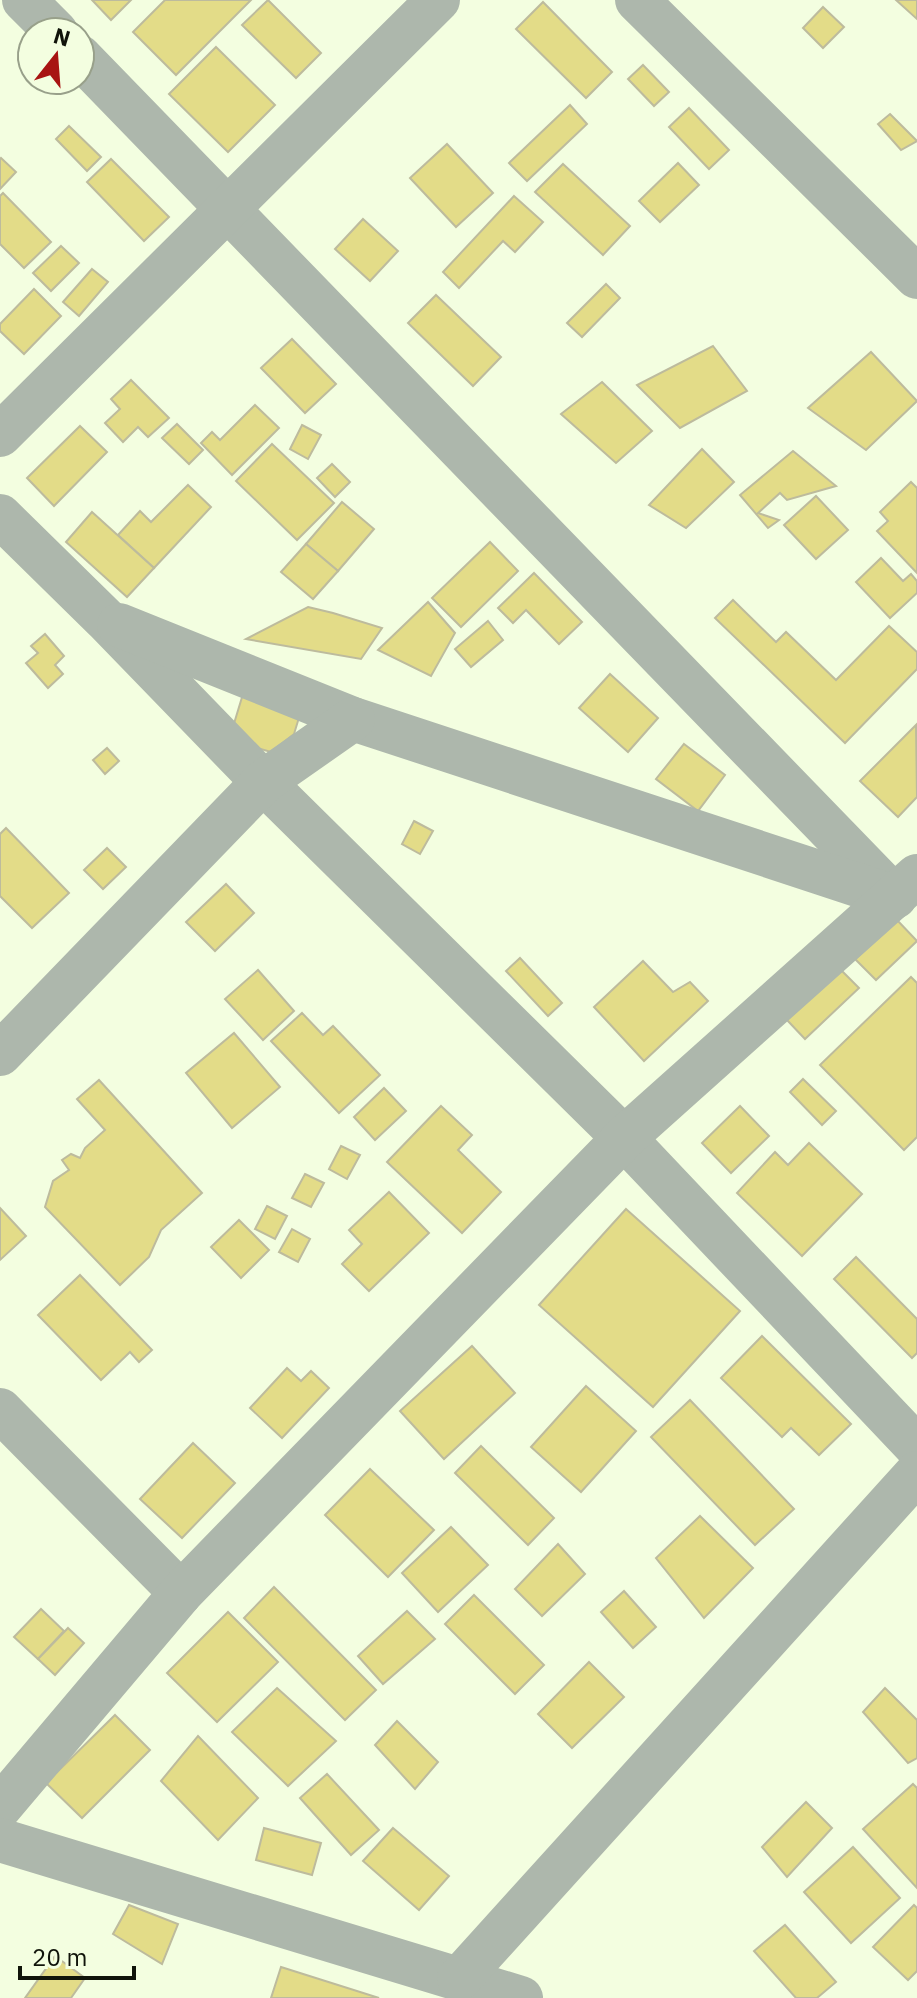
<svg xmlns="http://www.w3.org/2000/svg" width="917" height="1998" font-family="'IBM Plex Sans',sans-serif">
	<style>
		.building { fill: #e3dc88; stroke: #bdbb9d; stroke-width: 2 }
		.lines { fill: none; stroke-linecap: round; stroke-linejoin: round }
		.minor { stroke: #adb7ac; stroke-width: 44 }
	</style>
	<rect width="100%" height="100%" fill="#f3fee0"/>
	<g class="building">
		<path d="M92 0H131L111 20Z"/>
		<path d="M165 0H251L176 75 133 32Z"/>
		<path d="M268 0 321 53 296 78 242 25Z"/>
		<path d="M896 0H917V19Z"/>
		<path d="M543 2 612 72 586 98 516 29Z"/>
		<path d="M823 7 844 27 823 48 803 28Z"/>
		<path d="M216 47 275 105 228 152 169 94Z"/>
		<path d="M643 65 669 92 654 106 628 79Z"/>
		<path d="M570 105 587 124 527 181 509 163Z"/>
		<path d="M689 108 729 150 709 169 669 127Z"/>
		<path d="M890 114 917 141 901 150 878 124Z"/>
		<path d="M69 126 101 157 87 171 56 139Z"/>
		<path d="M447 144 493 193 456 227 410 178Z"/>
		<path d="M1 158 16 172 0 189V159Z"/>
		<path d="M111 159 169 217 144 241 87 182Z"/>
		<path d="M678 163 699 185 660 222 639 201Z"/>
		<path d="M563 164 630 226 603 255 535 192Z"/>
		<path d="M3 193 51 242 24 268 0 244V196Z"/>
		<path d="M514 196 543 222 515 252 503 241 459 288 443 272Z"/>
		<path d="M363 219 398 251 370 281 335 249Z"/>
		<path d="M61 246 79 263 51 291 33 273Z"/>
		<path d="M92 269 108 282 79 316 63 302Z"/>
		<path d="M606 284 620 298 582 337 567 323Z"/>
		<path d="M34 289 61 316 24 354 0 331V324Z"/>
		<path d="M436 295 501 357 473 386 408 323Z"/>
		<path d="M292 339 336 384 305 413 261 368Z"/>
		<path d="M713 346 747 391 680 428 637 385Z"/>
		<path d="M871 352 917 401 866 450 808 408Z"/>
		<path d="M131 380 169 418 148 437 138 427 123 442 105 423 120 409 111 399Z"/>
		<path d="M602 382 652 431 616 463 561 414Z"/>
		<path d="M255 405 279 428 232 475 201 443 212 432 220 440Z"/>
		<path d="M177 424 203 450 189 464 162 438Z"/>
		<path d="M302 425 321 435 308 459 290 449Z"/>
		<path d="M80 426 107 452 54 506 27 478Z"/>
		<path d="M272 444 334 503 297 540 236 481Z"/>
		<path d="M702 449 734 482 686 528 649 505Z"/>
		<path d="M793 451 836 486 787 500 780 493 758 513 779 520 768 528 740 495Z"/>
		<path d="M332 464 350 482 335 497 317 478Z"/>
		<path d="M911 482 917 488V573L877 531 888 521 880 512Z"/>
		<path d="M188 485 211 507 154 568 118 535 140 511 151 522Z"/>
		<path d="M816 496 848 530 816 559 784 525Z"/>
		<path d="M342 502 374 529 338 571 306 544Z"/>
		<path d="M92 512 154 568 127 597 66 542Z"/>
		<path d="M490 542 518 571 461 627 432 598Z"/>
		<path d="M306 544 338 571 313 599 281 572Z"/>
		<path d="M881 558 903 581 911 574 917 581V593L890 618 856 582Z"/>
		<path d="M534 573 582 622 559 644 526 610 513 623 498 608Z"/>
		<path d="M733 600 776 642 786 632 836 680 889 626 917 652V669L845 743 715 618Z"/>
		<path d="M428 602 455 633 431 676 378 650Z"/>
		<path d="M308 607 333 613 382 628 361 659 246 639Z"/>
		<path d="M488 621 503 640 471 667 455 649Z"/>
		<path d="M45 634 64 656 55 665 63 674 48 688 26 663 38 653 31 646Z"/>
		<path d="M610 674 658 718 628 752 579 708Z"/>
		<path d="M243 694 301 711 294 734 271 752 229 740Z"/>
		<path d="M916 725 917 797 898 817 860 781Z"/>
		<path d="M684 744 725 775 698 811 656 779Z"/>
		<path d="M107 748 119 761 105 774 93 760Z"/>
		<path d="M414 821 433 831 420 854 402 844Z"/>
		<path d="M6 828 69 893 32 928 0 896V834Z"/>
		<path d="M107 848 126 867 103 889 84 870Z"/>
		<path d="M226 884 254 913 215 951 186 922Z"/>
		<path d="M897 920 917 941 876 980 855 959Z"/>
		<path d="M520 958 562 1003 548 1016 506 971Z"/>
		<path d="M643 961 673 992 690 982 708 1001 644 1061 594 1007Z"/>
		<path d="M839 968 859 988 805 1039 786 1019Z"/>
		<path d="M258 970 294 1011 263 1040 225 999Z"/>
		<path d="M911 977 917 983V1137L904 1150 820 1065Z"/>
		<path d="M302 1013 323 1035 333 1026 380 1075 339 1113 271 1041Z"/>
		<path d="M234 1033 280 1087 232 1128 186 1073Z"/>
		<path d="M803 1079 836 1111 822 1125 790 1092Z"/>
		<path d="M99 1080 202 1193 161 1230 149 1257 120 1285 45 1207 53 1181 69 1170 62 1160 71 1154 80 1158 85 1148 105 1130 77 1099Z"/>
		<path d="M384 1088 406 1111 375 1140 354 1117Z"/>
		<path d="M441 1106 472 1135 458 1150 501 1192 462 1233 387 1162Z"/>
		<path d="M740 1106 769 1136 731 1173 702 1143Z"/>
		<path d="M809 1143 862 1194 802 1256 737 1193 775 1152 788 1165Z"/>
		<path d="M341 1146 360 1155 347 1179 329 1169Z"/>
		<path d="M305 1174 324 1183 311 1207 292 1198Z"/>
		<path d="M389 1192 429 1233 369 1291 342 1264 362 1244 349 1230Z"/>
		<path d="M267 1206 287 1216 275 1239 255 1229Z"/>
		<path d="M0 1208 26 1236 0 1260Z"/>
		<path d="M626 1209 740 1311 653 1407 539 1305Z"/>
		<path d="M239 1220 269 1250 241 1278 211 1247Z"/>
		<path d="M292 1229 310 1239 298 1262 279 1252Z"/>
		<path d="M856 1257 917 1319V1353L912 1358 834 1279Z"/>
		<path d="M80 1275 152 1350 139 1362 130 1352 101 1380 38 1315Z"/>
		<path d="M762 1336 851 1424 819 1455 791 1428 782 1437 721 1378Z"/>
		<path d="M472 1346 515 1393 444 1459 400 1411Z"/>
		<path d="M287 1368 301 1381 311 1371 329 1388 282 1438 250 1408Z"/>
		<path d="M586 1386 636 1431 581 1492 531 1447Z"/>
		<path d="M690 1400 794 1509 755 1545 651 1437Z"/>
		<path d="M193 1443 235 1483 182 1538 140 1499Z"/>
		<path d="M481 1446 554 1518 528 1545 455 1473Z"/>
		<path d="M370 1469 434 1530 388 1577 325 1515Z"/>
		<path d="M700 1516 753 1568 704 1618 656 1558Z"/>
		<path d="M451 1527 488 1565 438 1612 402 1573Z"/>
		<path d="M558 1544 585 1574 542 1616 515 1589Z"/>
		<path d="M274 1587 376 1690 345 1720 244 1618Z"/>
		<path d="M624 1591 656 1627 633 1648 601 1612Z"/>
		<path d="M474 1595 544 1665 515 1694 445 1624Z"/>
		<path d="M41 1609 64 1631 38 1659 14 1637Z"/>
		<path d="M407 1611 435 1639 383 1684 358 1656Z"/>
		<path d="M228 1612 278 1662 217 1722 167 1673Z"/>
		<path d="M68 1628 84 1643 55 1675 38 1659Z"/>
		<path d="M589 1662 624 1697 572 1748 538 1714Z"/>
		<path d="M277 1688 336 1741 288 1786 232 1732Z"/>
		<path d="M885 1688 917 1720V1758L908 1763 863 1712Z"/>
		<path d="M115 1715 150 1750 82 1818 46 1783Z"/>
		<path d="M397 1721 438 1762 415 1789 375 1745Z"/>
		<path d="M198 1736 258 1798 218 1840 161 1781Z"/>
		<path d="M327 1774 379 1830 351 1855 300 1798Z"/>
		<path d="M913 1784 917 1788V1888L863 1829Z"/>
		<path d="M806 1802 832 1828 787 1877 762 1847Z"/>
		<path d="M264 1828 321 1843 312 1875 256 1860Z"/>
		<path d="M393 1828 449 1876 419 1910 363 1861Z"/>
		<path d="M853 1847 900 1898 851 1943 804 1892Z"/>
		<path d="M129 1905 178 1924 162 1964 113 1934Z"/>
		<path d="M914 1905 917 1908V1971L908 1980 873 1947Z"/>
		<path d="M785 1925 836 1982 817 1998H796L754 1951Z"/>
		<path d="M55 1956 85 1978 71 1998H25Z"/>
		<path d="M281 1967 379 1998H271Z"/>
	</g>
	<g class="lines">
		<g class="minor">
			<path d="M24 0 56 32"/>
			<path d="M637 0 917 277"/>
			<path d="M80 57 895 897"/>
			<path d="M0 435 438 0"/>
			<path d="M0 516 106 620 263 782 624 1138 917 1447"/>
			<path d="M119 625 353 719 888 895"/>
			<path d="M0 1054 263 782 353 719"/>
			<path d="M0 1410 181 1593"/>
			<path d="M0 1807 181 1593 624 1138 917 876"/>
			<path d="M0 1840 521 1998"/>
			<path d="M459 1979 917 1473"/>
		</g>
	</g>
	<g transform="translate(56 56) rotate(17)"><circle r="38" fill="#f3fee0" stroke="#98a08a" stroke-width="2"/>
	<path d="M0-6L14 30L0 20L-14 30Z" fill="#a81412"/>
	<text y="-12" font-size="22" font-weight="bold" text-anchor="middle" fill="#10140a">N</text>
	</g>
	<path d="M20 1966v12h114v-12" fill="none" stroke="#10140a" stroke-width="4"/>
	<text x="32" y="1966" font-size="24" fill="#10140a" stroke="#f3fee0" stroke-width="6" paint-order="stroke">20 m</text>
</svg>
